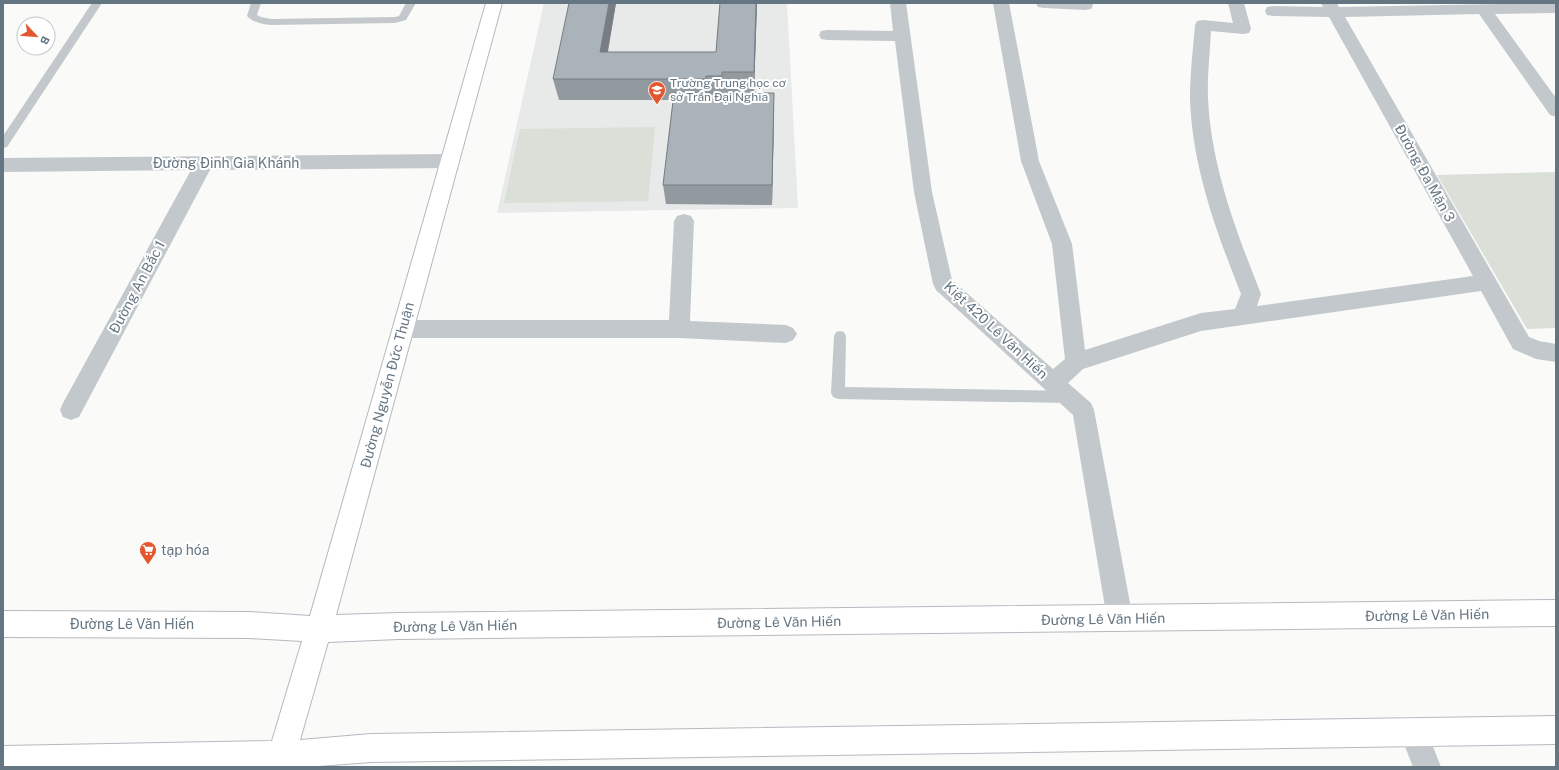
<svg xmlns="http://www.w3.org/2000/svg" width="1559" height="770" font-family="'Public Sans',sans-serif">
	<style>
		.built { fill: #e8e9e9 }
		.green { fill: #dadfd7 }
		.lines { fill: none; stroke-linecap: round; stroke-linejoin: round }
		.secondary-casing { stroke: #b3babf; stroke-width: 2 }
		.lane { fill: #c3c8cc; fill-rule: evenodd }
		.street { fill: #c3c8cc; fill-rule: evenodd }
		.secondary { fill: #fff; fill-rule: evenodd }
		.wall { fill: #929a9f }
		.shaded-wall { fill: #777d82 }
		.building { fill: #aab3b9; stroke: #777d82 }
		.labels { text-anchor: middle; stroke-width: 4; stroke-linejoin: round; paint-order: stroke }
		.far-poi-label { font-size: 12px; fill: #657683; stroke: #fff; text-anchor: start }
		.street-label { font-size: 14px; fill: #657683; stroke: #fff }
		.poi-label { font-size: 14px; fill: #657683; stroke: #fff; text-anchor: start }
	</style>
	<rect width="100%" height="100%" fill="#fafaf8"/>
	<path class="built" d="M544 3H787L798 208 497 213Z"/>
	<g class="green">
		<path d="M655 127 648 201 504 203 520 129Z"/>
		<path d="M1556 172V328L1527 329 1437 175Z"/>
	</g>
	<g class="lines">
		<defs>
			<path id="secondary" d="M486 3H502L336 615 399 613 1556 600V626L399 639 328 642 300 740 371 734 1556 716V744L371 762 306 767H3V746L272 741 302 641 249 638 3 637V611L249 612 310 616Z"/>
		</defs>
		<use href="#secondary" class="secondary-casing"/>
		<g class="lane">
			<path d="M92 3H102L7 147 3 148V136Z"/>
			<path d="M251 3H261L257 15 261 17 271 19 395 17 399 16 406 3H416L406 20 395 23 271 25C262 24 254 23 247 16Z"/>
			<path d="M840 331 844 332 846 336 845 387 1068 391 1073 393 1075 397 1073 401 1068 403 838 399 833 397 831 393 834 336 836 332Z"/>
		</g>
		<g class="street">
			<path d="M890 3H906L932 192 952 280 1053 369 1065 359 1052 244 1021 161 993 3H1009L1039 161 1072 244 1085 350 1201 313 1235 309 1241 294C1216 231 1192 166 1190 98 1190 74 1193 49 1195 25L1197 21 1203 20 1233 23 1228 3H1244L1251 29 1249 33 1243 34 1211 31C1210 53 1207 76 1208 98 1211 166 1236 231 1261 294L1257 306 1473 276 1329 17 1273 16 1267 15 1265 11 1267 7 1273 6 1323 7 1321 3H1337L1339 7 1556 3V13L1495 14 1556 98V117L1550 115 1479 14 1345 17 1529 337 1539 341 1556 344V362L1536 359 1513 349 1481 291 1201 331 1083 369 1068 383 1091 403 1094 410 1133 619 1129 628 1120 632 1111 628 1107 619 1073 415 936 290 933 284 914 192 895 41 827 40 821 39 819 35 821 31 827 30 893 31Z"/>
			<path d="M1036 3H1092L1093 5 1091 9 1085 10 1044 8 1038 7Z"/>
			<path d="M450 154 457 156 459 161 457 166 450 168 210 170 79 417 71 420 63 417 60 410 63 403 191 170 3 172V158Z"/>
			<path d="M684 214 691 216 694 221 690 321 786 325 793 328 797 334 793 340 786 343 679 338H402L395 335 391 329 395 323 402 320H669L674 221 677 216Z"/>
			<path d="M1413 717 1423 721 1441 767H1413L1399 731 1403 721Z"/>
		</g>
		<use href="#secondary" class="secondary"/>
	</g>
	<path class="wall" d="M616 3 608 52H716L720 3H757L754 92H723V93H774V114L772 205 666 204 663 185 673 100H559L553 79Z"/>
	<g class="shaded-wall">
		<path d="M609 3H616L604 72 600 52Z"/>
		<path d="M756 3H757L754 92V72Z"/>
		<path d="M774 93V114L772 205V185Z"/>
	</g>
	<g class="building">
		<path d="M569 3H609L600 52H716L720 3H756L754 72H722V76H706V79H553Z"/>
		<path d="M674 93H774L772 185H663Z"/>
	</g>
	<defs>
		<symbol id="school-pin" viewBox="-11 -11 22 30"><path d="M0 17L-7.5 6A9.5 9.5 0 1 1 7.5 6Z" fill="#e4572e" stroke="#fff"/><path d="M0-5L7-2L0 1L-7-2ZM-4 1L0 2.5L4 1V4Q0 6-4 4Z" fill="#fff"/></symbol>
		<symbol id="supermarket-pin" viewBox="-11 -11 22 30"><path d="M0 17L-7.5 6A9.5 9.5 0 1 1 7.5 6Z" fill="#e4572e" stroke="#fff"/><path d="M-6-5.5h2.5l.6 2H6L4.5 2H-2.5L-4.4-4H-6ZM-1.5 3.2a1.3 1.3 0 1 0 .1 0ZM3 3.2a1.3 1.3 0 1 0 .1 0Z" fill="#fff"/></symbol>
	</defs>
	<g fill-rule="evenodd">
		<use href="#school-pin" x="647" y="80" width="20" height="27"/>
		<use href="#supermarket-pin" x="138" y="540" width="20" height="27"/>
	</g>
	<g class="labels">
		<g class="far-poi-label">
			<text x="670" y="87">Trường Trung học cơ<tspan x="670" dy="14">sở Trần Đại Nghĩa</tspan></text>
		</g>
		<g class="street-label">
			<text x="226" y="168">Đường Đinh Gia Khánh</text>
			<text transform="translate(1425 173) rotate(61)" y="5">Đường Đa Mặn 3</text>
			<text transform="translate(137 287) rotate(-62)" y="5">Đường An Bắc 1</text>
			<text transform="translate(996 330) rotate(43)" y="5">Kiệt 420 Lê Văn Hiến</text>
			<text transform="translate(387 385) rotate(-75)" y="5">Đường Nguyễn Đức Thuận</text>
			<text transform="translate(1427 615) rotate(-1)" y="5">Đường Lê Văn Hiến</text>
			<text transform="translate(1103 619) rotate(-1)" y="5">Đường Lê Văn Hiến</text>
			<text transform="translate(779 622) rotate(-1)" y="5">Đường Lê Văn Hiến</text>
			<text x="132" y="629">Đường Lê Văn Hiến</text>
			<text transform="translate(455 626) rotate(-1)" y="5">Đường Lê Văn Hiến</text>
		</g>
		<g class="poi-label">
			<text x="161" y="555">tạp hóa</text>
		</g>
	</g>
	<rect width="1559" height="770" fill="none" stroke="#657683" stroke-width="8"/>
	<g transform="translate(36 36) rotate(116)"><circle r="19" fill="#ffffff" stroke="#c1c8cd"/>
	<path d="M0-3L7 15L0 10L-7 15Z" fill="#e4572e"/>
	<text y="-6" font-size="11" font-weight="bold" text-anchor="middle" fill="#657683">B</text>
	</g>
</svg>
